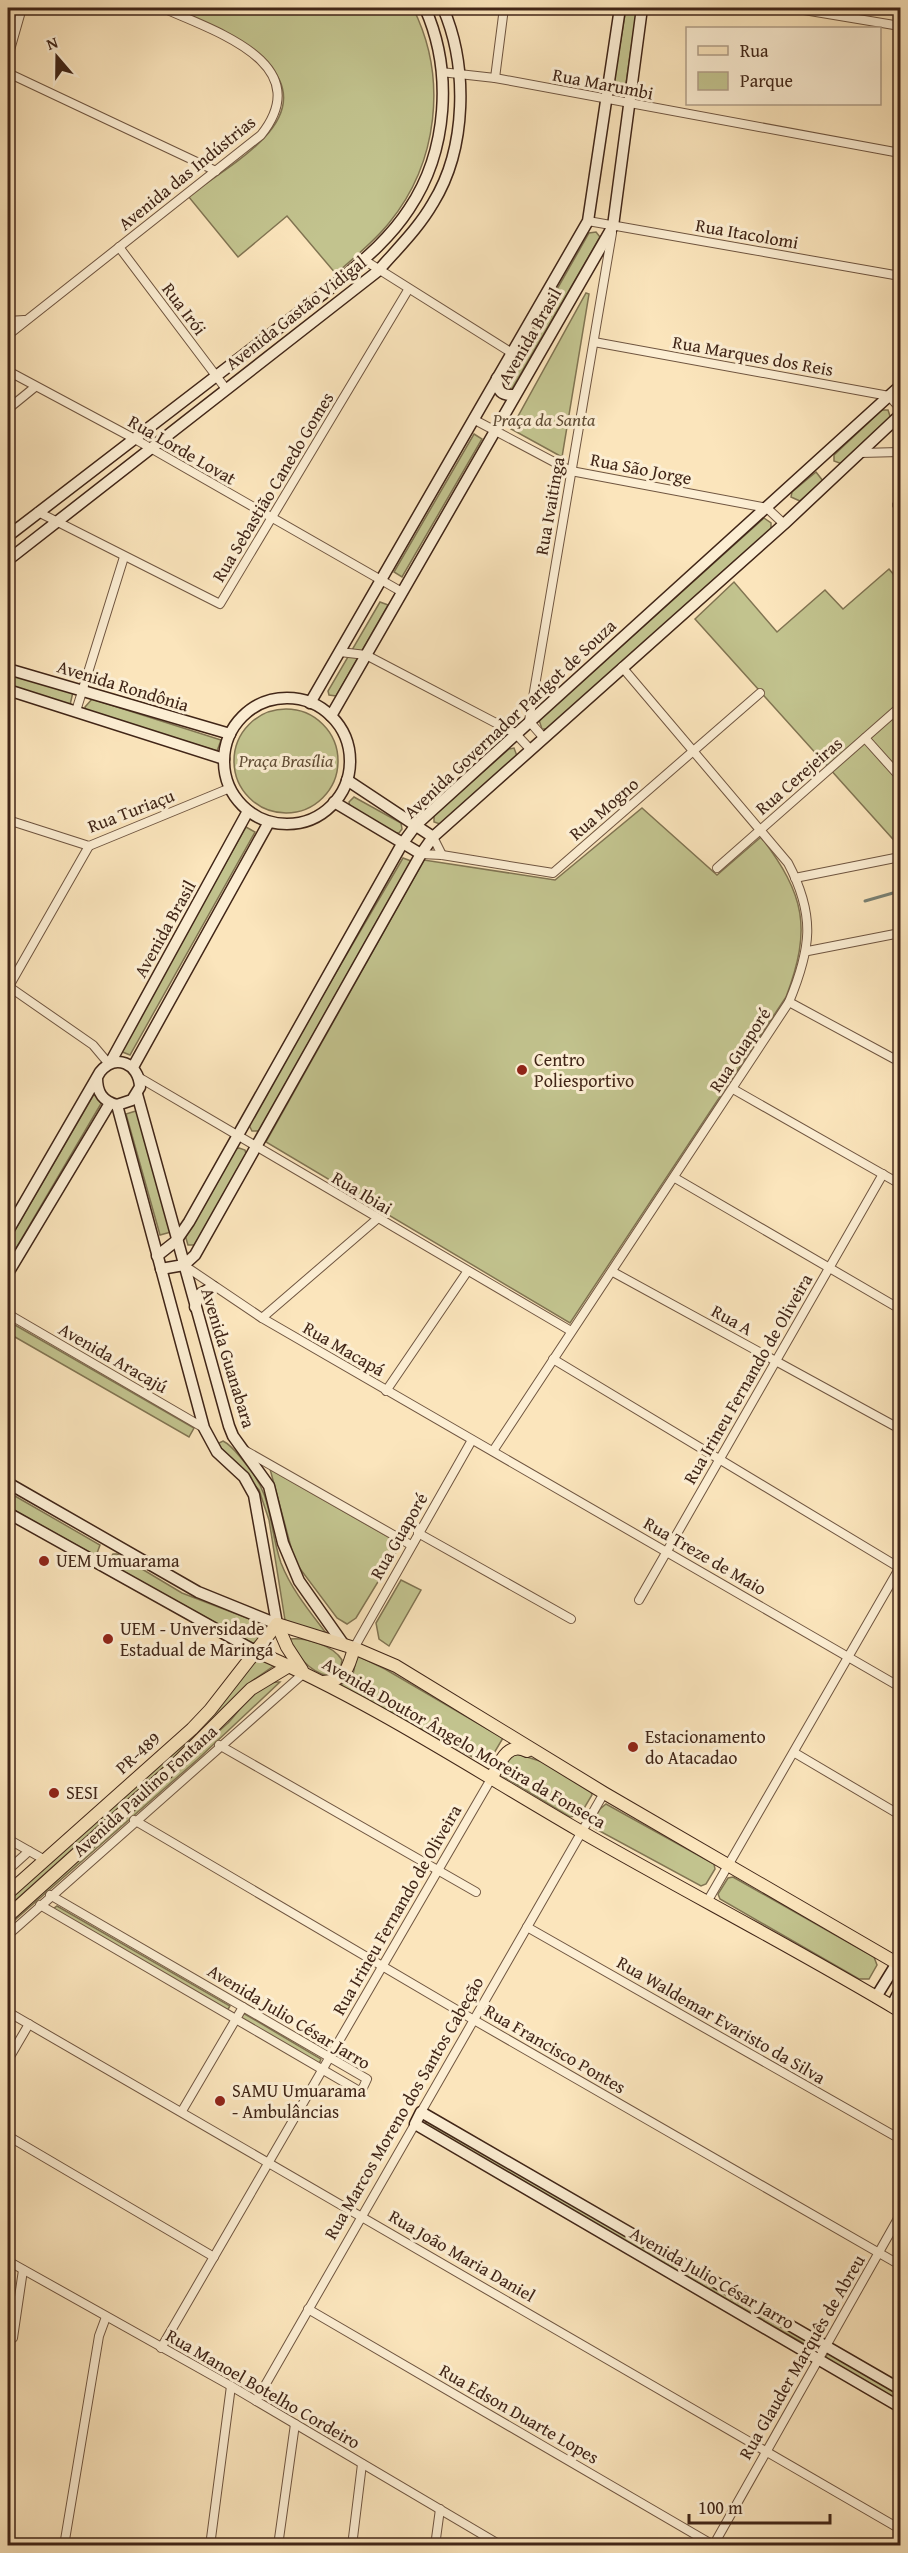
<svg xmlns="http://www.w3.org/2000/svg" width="908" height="2553" font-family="'Gentium Book Plus',serif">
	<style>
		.green { fill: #c2c38e; stroke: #817452; stroke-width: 1.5 }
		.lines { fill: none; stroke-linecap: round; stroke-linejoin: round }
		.stream { stroke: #798174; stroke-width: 3 }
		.street-casing { stroke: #6f5540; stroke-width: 10 }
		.secondary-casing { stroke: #402517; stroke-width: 13 }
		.primary-casing { stroke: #402517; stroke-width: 14 }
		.street { stroke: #fceed3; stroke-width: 8 }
		.secondary { stroke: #fceed3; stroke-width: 10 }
		.primary { stroke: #fbe5bc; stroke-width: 12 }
		.poi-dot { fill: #8f2418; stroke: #fceed3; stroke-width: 2 }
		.labels { text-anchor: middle; stroke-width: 6; stroke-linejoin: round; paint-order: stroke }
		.street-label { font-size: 18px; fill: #402517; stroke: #fceed3 }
		.park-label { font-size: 18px; font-style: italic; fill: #604c35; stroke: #fceed3 }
		.poi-label { font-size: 18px; fill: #402517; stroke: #fceed3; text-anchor: start }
	</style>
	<rect width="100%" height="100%" fill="#fbe5bc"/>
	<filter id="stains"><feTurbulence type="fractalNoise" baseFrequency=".00333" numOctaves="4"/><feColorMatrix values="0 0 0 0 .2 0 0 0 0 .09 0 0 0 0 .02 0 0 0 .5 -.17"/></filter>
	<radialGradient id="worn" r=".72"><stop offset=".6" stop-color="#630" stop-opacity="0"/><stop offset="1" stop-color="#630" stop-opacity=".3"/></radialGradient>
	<g class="green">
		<path d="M171 8H413C448 78 438 163 389 223 374 242 353 258 336 274L287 216 238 257 188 196C213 178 243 160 264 138 328 70 219 30 171 8Z"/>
		<path d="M626 8H637L625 90 613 88Z"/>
		<path d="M596 232 600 237 512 389 503 384 589 233Z"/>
		<path d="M586 293 589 294 562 457 511 429Z"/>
		<path d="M882 410H888L891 419 842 464 834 461V455Z"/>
		<path d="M474 434 482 439 402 577 394 572Z"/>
		<path d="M816 472 823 481 800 501 791 497 792 492Z"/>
		<path d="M764 518 771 523V529L547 729H542L539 720Z"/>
		<path d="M889 569 900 582V847L695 619 734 582 777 632 825 590 843 609Z"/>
		<path d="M380 602 388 605 336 696 329 695 328 691Z"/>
		<path d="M8 672 73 692 70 705 8 687Z"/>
		<path d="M92 699 221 740 217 751 86 711 85 707Z"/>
		<circle cx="286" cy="761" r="52"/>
		<path d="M514 748 517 756 440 824 434 822V815L509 749Z"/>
		<path d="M354 797 401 823 402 829 399 833H394L350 807 349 802Z"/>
		<path d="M642 808 717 875 761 837C805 895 812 928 786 997L570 1323 266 1142 424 860 555 880Z"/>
		<path d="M246 827 255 832 130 1055 120 1051Z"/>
		<path d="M403 858 411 861 259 1131H252L248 1123Z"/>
		<path d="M94 1094 102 1102 8 1262V1242Z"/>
		<path d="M139 1110 171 1232 160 1235 126 1114Z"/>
		<path d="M239 1148 245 1150 246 1154 198 1240 194 1245H188L185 1235 235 1149Z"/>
		<path d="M8 1321 194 1428 189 1437 8 1333Z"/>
		<path d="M223 1441C233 1446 238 1455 246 1464 274 1497 268 1525 281 1563 292 1591 311 1613 329 1637L285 1620 269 1520 259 1490 217 1444Z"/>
		<path d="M270 1469 401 1544 356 1618 347 1624 337 1618 295 1562Z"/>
		<path d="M8 1492 100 1545 96 1556 8 1507Z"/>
		<path d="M113 1554H117L182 1593 265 1625 266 1630 255 1643H252L107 1563Z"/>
		<path d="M401 1580 421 1590 389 1646 379 1639 376 1623Z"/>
		<path d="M289 1639C305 1637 333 1645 342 1660L340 1671 328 1676C308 1671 298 1656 289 1639Z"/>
		<path d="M354 1654 385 1669 503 1738 487 1765 340 1685C355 1679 356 1668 354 1654Z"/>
		<path d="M257 1657 275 1665 252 1681 215 1721 8 1907V1898L193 1730Z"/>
		<path d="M280 1682 197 1760 8 1926V1918L228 1723C241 1709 259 1680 280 1682Z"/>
		<path d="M511 1752 543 1762 591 1791 592 1795 580 1815 570 1817 504 1777 499 1771Z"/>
		<path d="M606 1804 714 1864 715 1869 706 1884 701 1886 594 1828 592 1822 600 1809Z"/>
		<path d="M733 1877 874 1957 877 1965 869 1979H859L720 1899 718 1894 728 1878Z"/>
		<path d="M57 1906 230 2006 227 2011 53 1909Z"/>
		<path d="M243 2013 321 2059 319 2064 240 2018Z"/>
		<path d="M427 2121 817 2346 815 2350 424 2125Z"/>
		<path d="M828 2353 900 2395V2402L825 2358Z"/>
	</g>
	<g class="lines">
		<path class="stream" d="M865 901 900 891"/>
		<defs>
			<g id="street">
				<path d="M792 8 900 26"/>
				<path d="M8 57 22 8"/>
				<path d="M441 72 495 78 900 153"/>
				<path d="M8 73 216 171"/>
				<path d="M495 78 504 8"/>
				<path d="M588 221 900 276"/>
				<path d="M119 247 226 389"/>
				<path d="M364 260 512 353"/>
				<path d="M8 321 24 320"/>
				<path d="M8 335 261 135C318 63 214 31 163 8"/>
				<path d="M594 342 889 396 900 408"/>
				<path d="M8 371 133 438 402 592"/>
				<path d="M8 409 35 387"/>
				<path d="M473 419 571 471 767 508 784 524"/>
				<path d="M860 453 900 452"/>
				<path d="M900 502 897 505 900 508"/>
				<path d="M38 512 220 604 408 290"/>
				<path d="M340 652 366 655 515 733 530 749"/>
				<path d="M76 711 124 557"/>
				<path d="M543 737 529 721 612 233"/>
				<path d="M865 738 900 777"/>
				<path d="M8 820 89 846 230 788"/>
				<path d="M433 837 442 855"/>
				<path d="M421 854 442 855 553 873 760 693"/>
				<path d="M717 868 900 707"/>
				<path d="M795 878 900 857"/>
				<path d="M808 951 900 933"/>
				<path d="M8 986 93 1045 109 1064"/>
				<path d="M8 988 89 846"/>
				<path d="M789 1002 900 1062"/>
				<path d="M140 1078 571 1331"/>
				<path d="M733 1089 900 1184"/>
				<path d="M675 1178 900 1309"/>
				<path d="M185 1266 262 1318 900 1687"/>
				<path d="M613 1272 900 1429"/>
				<path d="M8 1314 204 1428"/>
				<path d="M262 1318 377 1219"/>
				<path d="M553 1359 900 1568"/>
				<path d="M386 1391 467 1272"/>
				<path d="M246 1451 411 1545"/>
				<path d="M493 1451 789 1002C811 949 816 916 788 863L622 667"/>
				<path d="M418 1533 571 1619"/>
				<path d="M639 1600 883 1174"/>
				<path d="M354 1648 472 1440"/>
				<path d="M219 1745 476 1892"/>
				<path d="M795 1753 900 1815"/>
				<path d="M134 1820 474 2020 900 2265"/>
				<path d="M8 1839 45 1860"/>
				<path d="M8 1870 29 1851"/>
				<path d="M707 1902 900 1567"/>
				<path d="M40 1905 361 2092 367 2079 50 1895"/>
				<path d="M527 1927 900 2139"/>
				<path d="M8 1935 304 1673"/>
				<path d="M8 2012 900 2529"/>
				<path d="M8 2060 29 2024"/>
				<path d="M182 2111 243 2007"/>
				<path d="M421 2112 604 1793"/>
				<path d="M8 2136 214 2257"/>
				<path d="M8 2261 231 2386 502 2546"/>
				<path d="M308 2309 715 2546"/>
				<path d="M13 2338 23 2270"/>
				<path d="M161 2348 491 1779"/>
				<path d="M256 2401 415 2124"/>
				<path d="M64 2546 99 2336 106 2317"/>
				<path d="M210 2546 231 2386"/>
				<path d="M278 2546 295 2424"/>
				<path d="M352 2546 362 2464"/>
				<path d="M435 2546 440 2509"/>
				<path d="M713 2546 900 2215"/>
			</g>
			<g id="secondary">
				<path d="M497 378C497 391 501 396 515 395"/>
				<path d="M8 536 332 287C360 263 389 240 409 209 448 151 453 71 425 8"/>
				<path d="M8 560 378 271C397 249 418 229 433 203 467 148 468 66 443 8"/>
				<path d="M8 669 230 734"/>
				<path d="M8 690 224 759"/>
				<circle cx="287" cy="761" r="63"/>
				<path d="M310 703 588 221 620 8"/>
				<path d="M331 716 613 226 642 8"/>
				<path d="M347 780 433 837"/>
				<path d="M334 802 421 854"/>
				<path d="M110 1063 248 811"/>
				<path d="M133 1067 269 822"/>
				<path d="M137 1094 229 1426 233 1436 269 1486 283 1543 299 1581 344 1645"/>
				<path d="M117 1105 204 1428 217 1452 244 1477 254 1495 277 1624"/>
				<path d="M8 1231 100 1072C115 1053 139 1063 140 1087L132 1100 117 1105C102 1101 97 1092 97 1078"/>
				<path d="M157 1256 176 1241 189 1222 402 844 416 825 900 386"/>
				<path d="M161 1269 184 1265 195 1255 421 854 433 837 784 524 900 415"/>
				<path d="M8 1273 110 1103"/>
				<path d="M195 1307 200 1294 213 1287"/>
				<path d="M8 1483 198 1592 277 1624"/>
				<path d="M8 1513 255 1651"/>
				<path d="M876 1997 900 1958"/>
				<path d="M892 2005 900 1990"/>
				<path d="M900 2389 421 2112 415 2124 900 2407"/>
			</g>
			<g id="primary">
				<path d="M277 1624 354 1648 396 1666 604 1793 900 1965"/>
				<path d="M277 1624 287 1647 302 1670"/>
				<path d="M255 1651C369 1700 473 1769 580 1831 686 1892 795 1948 900 2011"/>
				<path d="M323 1682C345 1681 349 1667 354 1648"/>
				<path d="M491 1779C499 1765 507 1740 527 1751"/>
				<path d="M8 1893 192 1729 210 1710 277 1624"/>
				<path d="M8 1916 170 1770 251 1689 289 1666"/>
			</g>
		</defs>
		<use href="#street" class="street-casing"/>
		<use href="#secondary" class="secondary-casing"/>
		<use href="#primary" class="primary-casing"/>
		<use href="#street" class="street"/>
		<use href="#secondary" class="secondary"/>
		<use href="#primary" class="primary"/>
	</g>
	<g class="poi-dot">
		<circle cx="522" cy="1070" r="6"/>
		<circle cx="44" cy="1561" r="6"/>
		<circle cx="108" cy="1639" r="6"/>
		<circle cx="633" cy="1747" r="6"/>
		<circle cx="54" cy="1793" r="6"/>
		<circle cx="220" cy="2101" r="6"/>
	</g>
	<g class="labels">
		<g class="street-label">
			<text transform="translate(603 84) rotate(11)" y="6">Rua Marumbi</text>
			<text transform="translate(187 173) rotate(-39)" y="6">Avenida das Indústrias</text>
			<text transform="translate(747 234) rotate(10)" y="6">Rua Itacolomi</text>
			<text transform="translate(184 309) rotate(53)" y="6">Rua Irói</text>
			<text transform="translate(296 313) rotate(-38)" y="6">Avenida Gastão Vidigal</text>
			<text transform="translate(530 336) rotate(-60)" y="6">Avenida Brasil</text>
			<text transform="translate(753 356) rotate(10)" y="6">Rua Marques dos Reis</text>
			<text transform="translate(182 450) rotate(30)" y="6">Rua Lorde Lovat</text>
			<text transform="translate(641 469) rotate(11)" y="6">Rua São Jorge</text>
			<text transform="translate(273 487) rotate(-59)" y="6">Rua Sebastião Canedo Gomes</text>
			<text transform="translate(550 506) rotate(-80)" y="6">Rua Ivaitinga</text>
			<text transform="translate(123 686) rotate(17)" y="6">Avenida Rondônia</text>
			<text transform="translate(510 719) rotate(-43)" y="6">Avenida Governador Parigot de Souza</text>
			<text transform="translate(799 776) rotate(-41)" y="6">Rua Cerejeiras</text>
			<text transform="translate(604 809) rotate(-41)" y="6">Rua Mogno</text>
			<text transform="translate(131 811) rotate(-21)" y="6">Rua Turiaçu</text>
			<text transform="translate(165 929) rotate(-61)" y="6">Avenida Brasil</text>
			<text transform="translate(740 1050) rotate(-57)" y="6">Rua Guaporé</text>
			<text transform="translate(362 1193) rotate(31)" y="6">Rua Ibiai</text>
			<text transform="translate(732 1320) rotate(29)" y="6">Rua A</text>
			<text transform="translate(344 1349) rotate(30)" y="6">Rua Macapá</text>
			<text transform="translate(113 1358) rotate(30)" y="6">Avenida Aracajú</text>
			<text transform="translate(228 1358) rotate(73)" y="6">Avenida Guanabara</text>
			<text transform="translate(748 1379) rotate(-60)" y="6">Rua Irineu Fernando de Oliveira</text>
			<text transform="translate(399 1536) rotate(-60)" y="6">Rua Guaporé</text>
			<text transform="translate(705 1556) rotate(30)" y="6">Rua Treze de Maio</text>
			<text transform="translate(464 1743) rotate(30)" y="6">Avenida Doutor Ângelo Moreira da Fonseca</text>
			<text transform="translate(138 1753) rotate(-42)" y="6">PR-489</text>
			<text transform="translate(145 1791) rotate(-42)" y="6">Avenida Paulino Fontana</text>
			<text transform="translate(397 1910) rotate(-60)" y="6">Rua Irineu Fernando de Oliveira</text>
			<text transform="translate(289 2017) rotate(31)" y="6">Avenida Julio César Jarro</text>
			<text transform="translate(721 2020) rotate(30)" y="6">Rua Waldemar Evaristo da Silva</text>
			<text transform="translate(555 2049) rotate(30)" y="6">Rua Francisco Pontes</text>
			<text transform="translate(404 2108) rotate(-60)" y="6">Rua Marcos Moreno dos Santos Cabeção</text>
			<text transform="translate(462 2256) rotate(30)" y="6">Rua João Maria Daniel</text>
			<text transform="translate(712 2278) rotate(30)" y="6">Avenida Julio César Jarro</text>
			<text transform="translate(802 2357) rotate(-60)" y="6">Rua Glauder Marquês de Abreu</text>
			<text transform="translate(263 2389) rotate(30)" y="6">Rua Manoel Botelho Cordeiro</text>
			<text transform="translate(519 2414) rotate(30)" y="6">Rua Edson Duarte Lopes</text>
		</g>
		<g class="park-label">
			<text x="544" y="426">Praça da Santa</text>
			<text x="286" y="767">Praça Brasília</text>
		</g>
		<g class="poi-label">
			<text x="534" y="1066">Centro<tspan x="534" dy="21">Poliesportivo</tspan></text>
			<text x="56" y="1567">UEM Umuarama</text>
			<text x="120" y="1635">UEM - Unversidade<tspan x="120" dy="21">Estadual de Maringá</tspan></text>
			<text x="645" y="1743">Estacionamento<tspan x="645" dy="21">do Atacadao</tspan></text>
			<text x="66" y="1799">SESI</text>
			<text x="232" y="2097">SAMU Umuarama<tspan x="232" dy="21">- Ambulâncias</tspan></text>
		</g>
	</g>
	<rect width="908" height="2553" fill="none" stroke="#fbe5bc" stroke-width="30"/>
	<rect x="9" y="9" width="890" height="2535" fill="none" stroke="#402517" stroke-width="3"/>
	<rect x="15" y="15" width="878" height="2523" fill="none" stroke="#402517" stroke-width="1.5"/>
	<rect x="686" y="27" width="195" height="78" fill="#fceed3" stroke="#b19e88" stroke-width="1.5"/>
	<rect x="698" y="46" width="30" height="9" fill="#fbe5bc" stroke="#b19e88" stroke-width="1.5"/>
	<text x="740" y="57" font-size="18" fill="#402517">Rua</text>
	<rect x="698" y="72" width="30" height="18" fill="#c2c38e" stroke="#b19e88" stroke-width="1.5"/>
	<text x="740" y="87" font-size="18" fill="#402517">Parque</text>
	<g transform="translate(57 57) rotate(340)" stroke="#fceed3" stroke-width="4.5" paint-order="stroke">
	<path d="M0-4.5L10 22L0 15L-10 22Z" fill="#402517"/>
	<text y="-9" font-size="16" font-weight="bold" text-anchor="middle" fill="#402517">N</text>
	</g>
	<path d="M689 2514v9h141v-9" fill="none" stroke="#402517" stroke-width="3"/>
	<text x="698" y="2514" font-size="18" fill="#402517" stroke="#fceed3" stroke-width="4.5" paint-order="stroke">100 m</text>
	<rect width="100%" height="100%" filter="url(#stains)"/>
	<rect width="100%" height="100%" fill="url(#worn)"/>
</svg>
